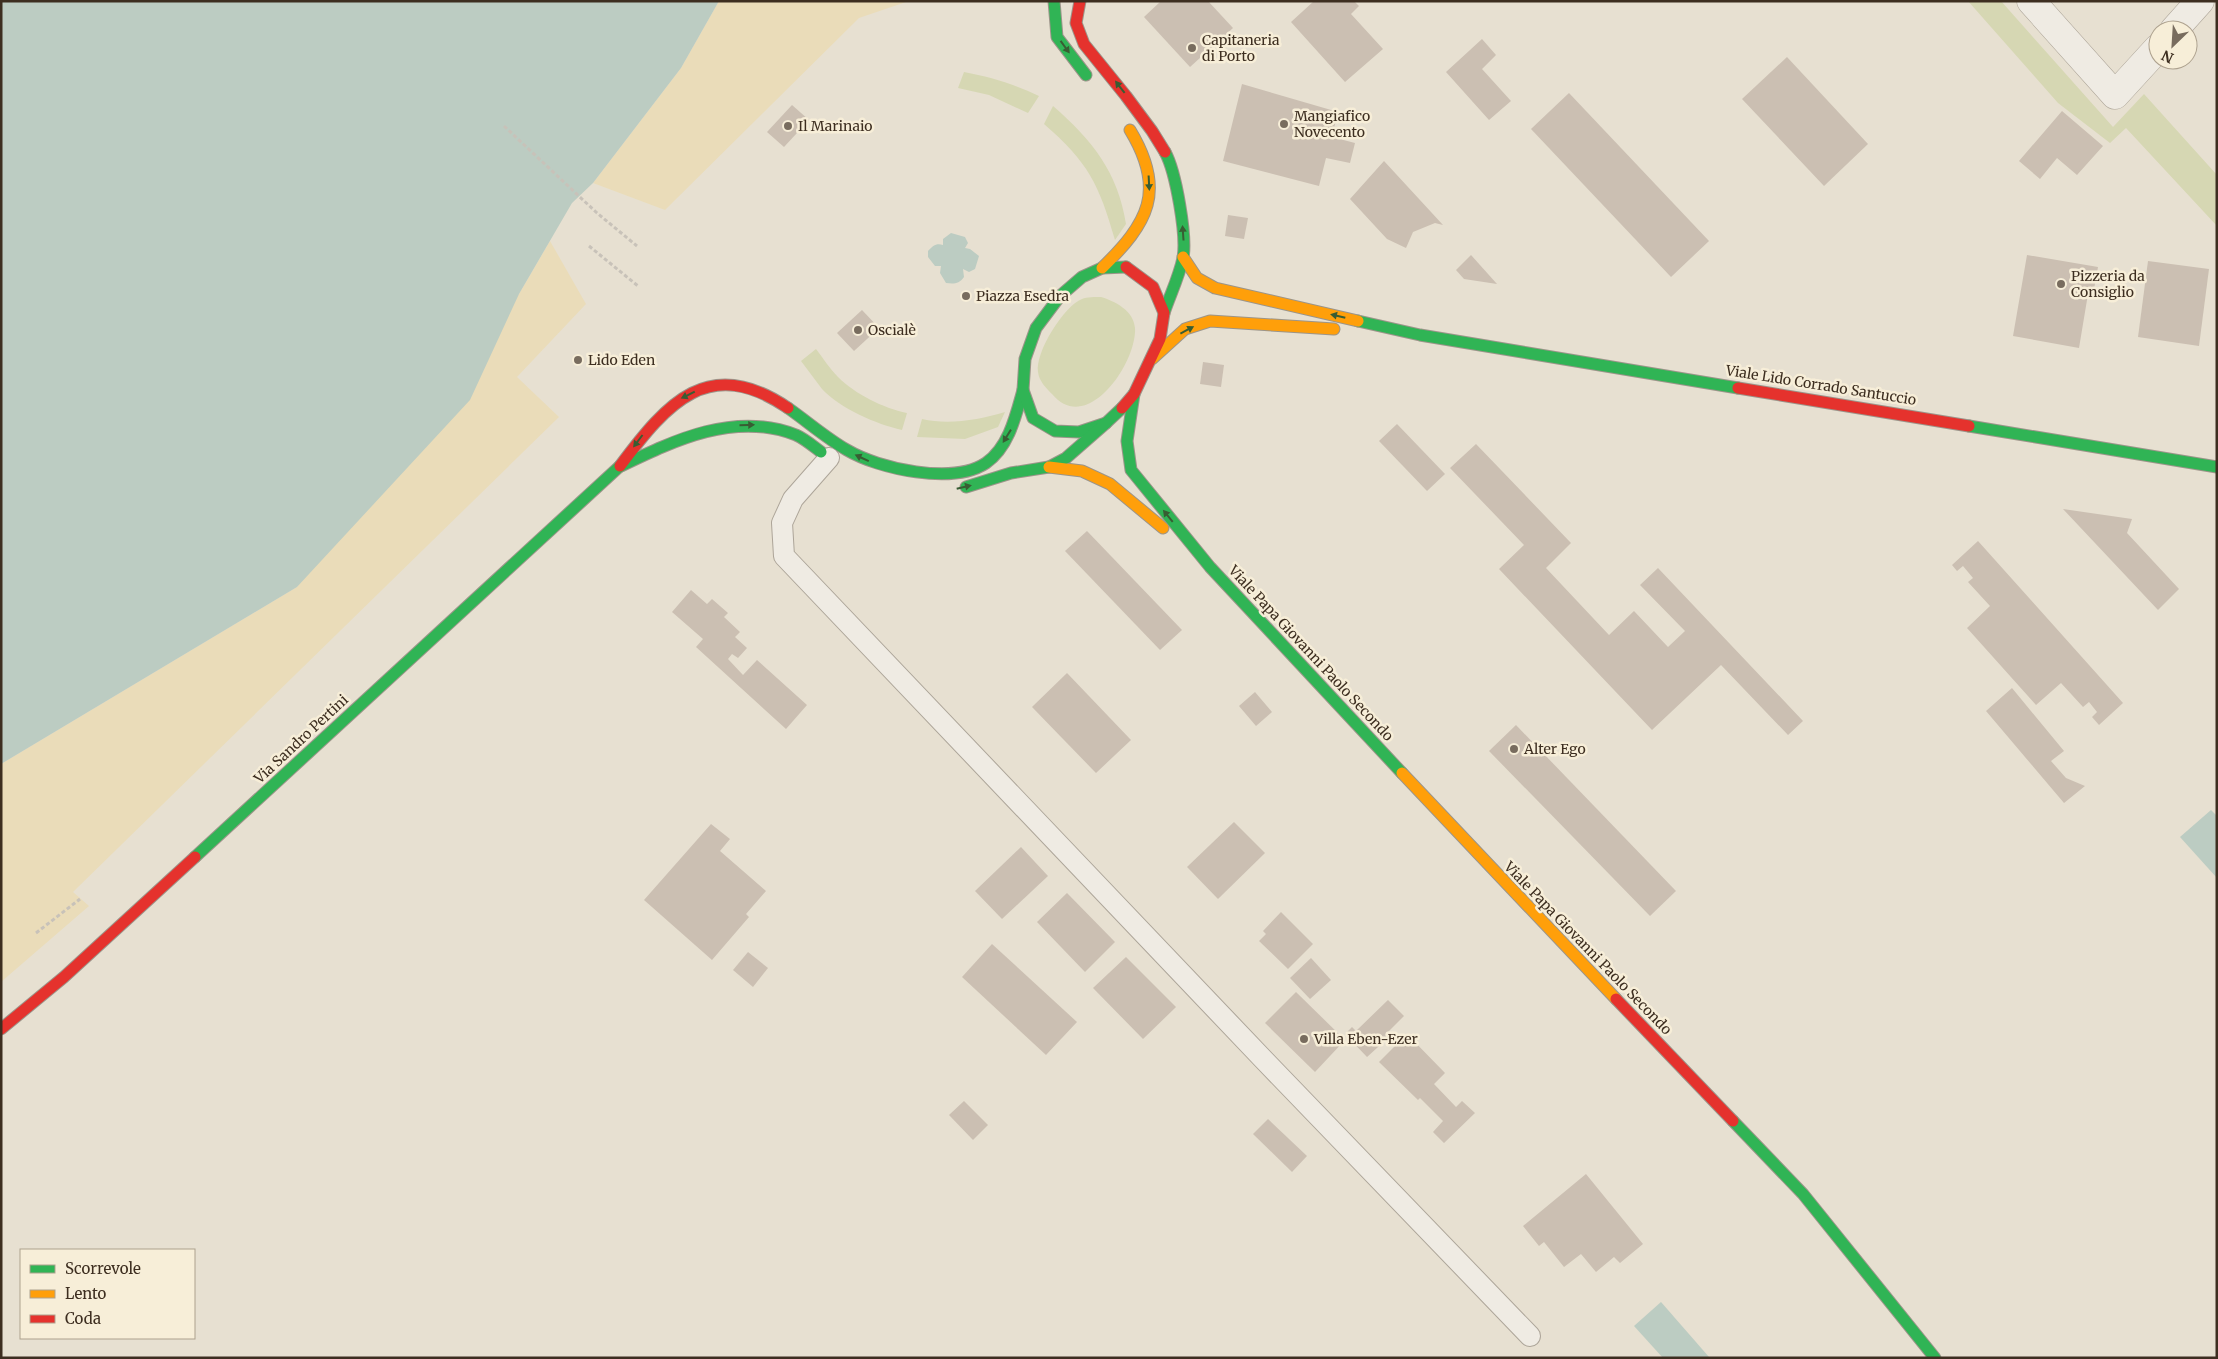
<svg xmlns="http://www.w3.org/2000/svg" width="2218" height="1359" font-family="Merriweather,serif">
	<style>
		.green { fill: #d6d7b3 }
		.sand { fill: #eadcb9 }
		.water { fill: #bcccc2 }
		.building { fill: #cbbfb2 }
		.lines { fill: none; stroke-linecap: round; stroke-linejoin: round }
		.lane-casing { stroke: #ada599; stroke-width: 22 }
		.street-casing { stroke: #ada599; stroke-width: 29 }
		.fast-casing { stroke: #9c958a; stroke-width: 13 }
		.slow-casing { stroke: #9c958a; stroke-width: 13 }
		.jam-casing { stroke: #9c958a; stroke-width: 13 }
		.path { stroke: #c8c2b9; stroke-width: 3; stroke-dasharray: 4 2.5; stroke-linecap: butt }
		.lane { stroke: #efebe3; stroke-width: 20 }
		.street { stroke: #efebe3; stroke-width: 28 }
		.fast { stroke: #30b455; stroke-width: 11 }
		.slow { stroke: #ff9f0a; stroke-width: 11 }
		.jam { stroke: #e5322d; stroke-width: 11 }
		.oneway { fill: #385d33 }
		.poi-dot { fill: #786c5e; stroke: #f7eed8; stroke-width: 2 }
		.labels { text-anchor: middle; stroke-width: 5; stroke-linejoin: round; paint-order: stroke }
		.poi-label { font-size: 14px; fill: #3d2e20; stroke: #f7eed8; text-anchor: start }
		.street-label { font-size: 14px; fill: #3d2e20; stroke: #f7eed8 }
	</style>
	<rect width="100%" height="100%" fill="#e7e0d1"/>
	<g class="green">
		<path d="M1968 1H2001L2113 127 2144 94 2217 175V226L2126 128 2110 143 2058 103Z"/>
		<path d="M964 72C991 77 1014 84 1039 96L1028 113 989 95 958 88Z"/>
		<path d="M1053 106C1092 140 1118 172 1126 224L1115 240C1099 184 1088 162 1044 124Z"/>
		<path d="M1101 297C1115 301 1134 311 1135 328 1137 363 1087 436 1052 394 1046 388 1039 381 1038 372 1035 352 1064 306 1082 299 1087 297 1095 297 1101 297Z"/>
		<path d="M816 349C823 358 830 369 838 377 855 394 883 408 907 413L902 430C876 424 841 409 822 389 815 380 808 370 801 361Z"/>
		<path d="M1005 412 998 427 965 439 917 437 922 419C948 425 979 420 1005 412Z"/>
	</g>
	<g class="sand">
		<path d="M719 1H909L859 18 665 210 593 183 681 68Z"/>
		<path d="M550 241 586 304 517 377 559 417 73 892 89 906 1 982V764L297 587 519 294Z"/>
	</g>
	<g class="water">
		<path d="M1 1H719L681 68 593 183 572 203 519 294 470 400 297 587 1 764Z"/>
		<path d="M951 233 965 237 968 243 965 248 970 249 979 256 975 269 969 272 963 269 964 277C959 284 954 284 946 283L940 273 941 266H935L928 257V251C933 246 936 243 943 245V239Z"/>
		<path d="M2211 810 2217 816V878L2180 837Z"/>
		<path d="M1661 1302 1709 1357 1708 1358H1663L1634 1326Z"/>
	</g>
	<g class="building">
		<path d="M1161 1H1208L1233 28 1190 67 1144 17Z"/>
		<path d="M1314 1H1354L1359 6 1351 14 1383 49 1345 82 1291 22Z"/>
		<path d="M1482 39 1496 55 1482 69 1511 101 1489 120 1446 72Z"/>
		<path d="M1787 57 1868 144 1824 186 1742 99Z"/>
		<path d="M1242 84 1338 112 1332 137 1355 143 1350 163 1326 158 1319 186 1223 161Z"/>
		<path d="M1569 93 1709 241 1671 277 1531 129Z"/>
		<path d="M792 105 809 120 784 147 767 132Z"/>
		<path d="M2062 111 2103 146 2077 175 2057 158 2040 179 2019 161Z"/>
		<path d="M1384 161 1443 225 1435 223 1413 232 1406 248 1387 239 1350 199Z"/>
		<path d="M1228 215 1248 218 1244 239 1225 236Z"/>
		<path d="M1471 255 1497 284 1464 279 1456 270Z"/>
		<path d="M2027 255 2098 267 2093 295 2088 294 2079 348 2013 336Z"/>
		<path d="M2148 261 2209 269 2199 346 2138 337Z"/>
		<path d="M862 310 879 328 854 351 837 333Z"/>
		<path d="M1203 362 1224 365 1221 387 1200 384Z"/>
		<path d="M1397 424 1445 474 1427 491 1379 441Z"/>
		<path d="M1476 444 1571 543 1546 568 1609 635 1634 611 1668 647 1685 631 1640 585 1658 568 1803 721 1788 735 1721 665 1652 730 1499 569 1524 545 1450 468Z"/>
		<path d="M2063 509 2132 519 2127 533 2179 589 2158 610Z"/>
		<path d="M1087 531 1182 630 1160 650 1065 551Z"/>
		<path d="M1978 541 2123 703 2099 725 2092 717 2097 712 2089 702 2083 707 2061 683 2036 705 1967 628 1990 606 1968 582 1973 578 1963 566 1957 571 1952 565Z"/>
		<path d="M691 590 707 604 712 599 728 613 724 617 740 632 735 637 747 648 738 658 732 654 728 659 743 675 757 660 807 705 786 729 696 647 703 639 672 612Z"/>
		<path d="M1067 673 1131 740 1096 773 1032 707Z"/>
		<path d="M2012 688 2064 751 2051 761 2066 778 2085 786 2064 803 1986 711Z"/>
		<path d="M1255 692 1272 712 1256 726 1239 706Z"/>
		<path d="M1516 725 1676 891 1650 916 1489 751Z"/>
		<path d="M1234 822 1265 853 1218 899 1187 867Z"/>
		<path d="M711 824 730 839 720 851 766 891 746 914 749 917 712 960 644 900Z"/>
		<path d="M1021 847 1048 876 1002 919 975 891Z"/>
		<path d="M1067 893 1115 942 1085 972 1037 922Z"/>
		<path d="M1281 912 1313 944 1288 969 1259 941 1266 934 1263 931Z"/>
		<path d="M992 944 1077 1022 1046 1055 962 977Z"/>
		<path d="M748 952 768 968 753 987 733 970Z"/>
		<path d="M1126 957 1176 1007 1143 1039 1093 988Z"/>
		<path d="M1311 958 1331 980 1310 999 1290 978Z"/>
		<path d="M1296 992 1345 1040 1315 1072 1265 1023Z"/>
		<path d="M1388 1000 1404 1016 1385 1035 1388 1038 1367 1057 1345 1034 1352 1027 1356 1031Z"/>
		<path d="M1407 1034 1445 1073 1434 1084 1456 1107 1462 1101 1475 1113 1444 1143 1433 1132 1443 1121 1420 1098 1418 1100 1379 1062Z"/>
		<path d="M964 1101 988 1125 973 1140 949 1115Z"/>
		<path d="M1268 1119 1307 1156 1292 1172 1253 1134Z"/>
		<path d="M1586 1174 1643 1244 1620 1263 1614 1257 1596 1272 1581 1254 1564 1267 1544 1242 1539 1246 1523 1226Z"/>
	</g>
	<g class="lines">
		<defs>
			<path id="lane" d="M829 458 793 499 782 523 784 556 1264 1060 1530 1336"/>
			<g id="street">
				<path d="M2031 1 2115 95 2158 48"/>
				<path d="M2174 30 2200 1"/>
			</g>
			<g id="fast">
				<path d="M1054 1 1057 37 1086 75"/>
				<path d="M1164 313C1170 295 1179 277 1183 258 1187 236 1176 172 1165 152"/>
				<path d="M1358 321 1420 335 1738 388"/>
				<path d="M1134 394 1127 441 1131 470 1210 567 1402 773"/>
				<path d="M788 408C808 422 826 438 847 450 879 469 953 485 986 463 1009 447 1016 415 1023 390"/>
				<path d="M1122 408 1106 423 1079 432 1055 431 1033 418 1023 390 1025 359 1036 328 1060 296 1082 277 1102 268 1126 267"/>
				<path d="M1969 426 2217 467"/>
				<path d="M621 466C675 440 735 411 796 435 805 439 813 446 821 452"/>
				<path d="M966 487 1011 473 1049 467 1066 458 1106 423"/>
				<path d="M195 857 620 466"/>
				<path d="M1733 1121 1803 1194 1935 1358"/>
			</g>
			<g id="slow">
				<path d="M1183 257 1197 278 1215 288 1358 321"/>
				<path d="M1102 268C1148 223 1167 191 1130 130"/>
				<path d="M1152 359 1185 329 1210 321 1334 329"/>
				<path d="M1049 467 1082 471 1110 484 1163 528"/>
				<path d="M1402 773 1616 999"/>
			</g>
			<g id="jam">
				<path d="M1080 1 1076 23 1084 44 1126 96 1152 131 1165 152"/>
				<path d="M1738 388 1969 426"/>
				<path d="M1122 408 1134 394 1160 339 1164 313 1153 287 1126 267"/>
				<path d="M620 466C667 403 709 354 788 408"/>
				<path d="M1616 999 1733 1121"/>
				<path d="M1 1029 64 977 195 857"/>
			</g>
		</defs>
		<use href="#lane" class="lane-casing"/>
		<use href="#street" class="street-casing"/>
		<use href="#fast" class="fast-casing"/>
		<use href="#slow" class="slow-casing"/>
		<use href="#jam" class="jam-casing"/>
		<g class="path">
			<path d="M504 126 597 213 637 246"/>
			<path d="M589 246 638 286"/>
			<path d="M36 933 80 899"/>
		</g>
		<use href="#lane" class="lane"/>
		<use href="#street" class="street"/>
		<use href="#fast" class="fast"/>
		<use href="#slow" class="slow"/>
		<use href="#jam" class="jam"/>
	</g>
	<defs><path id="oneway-solid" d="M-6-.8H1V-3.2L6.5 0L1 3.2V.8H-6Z" transform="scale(1.25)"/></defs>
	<g class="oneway">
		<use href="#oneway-solid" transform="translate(1065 47) rotate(54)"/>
		<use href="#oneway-solid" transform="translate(1120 87) rotate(-128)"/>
		<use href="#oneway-solid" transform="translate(1149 183) rotate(87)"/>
		<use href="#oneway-solid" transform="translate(1183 233) rotate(-94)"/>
		<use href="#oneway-solid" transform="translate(1338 316) rotate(-167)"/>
		<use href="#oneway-solid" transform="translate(1187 330) rotate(-28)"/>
		<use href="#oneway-solid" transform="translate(688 395) rotate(154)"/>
		<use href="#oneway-solid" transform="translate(747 425) rotate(-1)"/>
		<use href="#oneway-solid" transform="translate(1007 436) rotate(122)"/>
		<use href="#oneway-solid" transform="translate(638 441) rotate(127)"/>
		<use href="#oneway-solid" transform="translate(862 458) rotate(-155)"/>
		<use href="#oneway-solid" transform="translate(964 487) rotate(-13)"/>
		<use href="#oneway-solid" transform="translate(1168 516) rotate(-129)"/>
	</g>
	<g class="poi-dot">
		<circle cx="1192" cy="48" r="5"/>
		<circle cx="1284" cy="124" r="5"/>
		<circle cx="788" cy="126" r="5"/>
		<circle cx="2061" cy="284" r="5"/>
		<circle cx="966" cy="296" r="5"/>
		<circle cx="858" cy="330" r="5"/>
		<circle cx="578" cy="360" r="5"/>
		<circle cx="1514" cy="749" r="5"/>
		<circle cx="1304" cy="1039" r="5"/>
	</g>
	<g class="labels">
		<g class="poi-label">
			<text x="1202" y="45">Capitaneria<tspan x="1202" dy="16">di Porto</tspan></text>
			<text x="1294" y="121">Mangiafico<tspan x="1294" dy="16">Novecento</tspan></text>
			<text x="798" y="131">Il Marinaio</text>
			<text x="2071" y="281">Pizzeria da<tspan x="2071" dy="16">Consiglio</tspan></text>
			<text x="976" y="301">Piazza Esedra</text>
			<text x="868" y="335">Oscialè</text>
			<text x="588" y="365">Lido Eden</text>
			<text x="1524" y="754">Alter Ego</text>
			<text x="1314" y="1044">Villa Eben-Ezer</text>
		</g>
		<g class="street-label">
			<text transform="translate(1821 385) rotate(9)" y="5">Viale Lido Corrado Santuccio</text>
			<text transform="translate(1311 653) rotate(47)" y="5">Viale Papa Giovanni Paolo Secondo</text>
			<text transform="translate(301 739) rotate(-43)" y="5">Via Sandro Pertini</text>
			<text transform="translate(1588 948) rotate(46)" y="5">Viale Papa Giovanni Paolo Secondo</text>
		</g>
	</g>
	<rect width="2218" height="1359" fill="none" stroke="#3d2e20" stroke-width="5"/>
	<rect x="20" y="1249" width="175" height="90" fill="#f7eed8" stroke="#ada18e"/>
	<rect x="30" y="1265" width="25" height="8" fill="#30b455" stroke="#ada18e"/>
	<text x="65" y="1274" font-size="15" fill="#3d2e20">Scorrevole</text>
	<rect x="30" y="1290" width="25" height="8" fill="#ff9f0a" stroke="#ada18e"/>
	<text x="65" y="1299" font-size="15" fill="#3d2e20">Lento</text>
	<rect x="30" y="1315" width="25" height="8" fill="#e5322d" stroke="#ada18e"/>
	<text x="65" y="1324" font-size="15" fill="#3d2e20">Coda</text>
	<g transform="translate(2173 45) rotate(205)"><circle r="24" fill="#f7eed8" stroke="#ada18e"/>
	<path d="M0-4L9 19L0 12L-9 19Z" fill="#786c5e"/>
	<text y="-8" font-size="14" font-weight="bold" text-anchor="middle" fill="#3d2e20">N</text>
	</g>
</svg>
